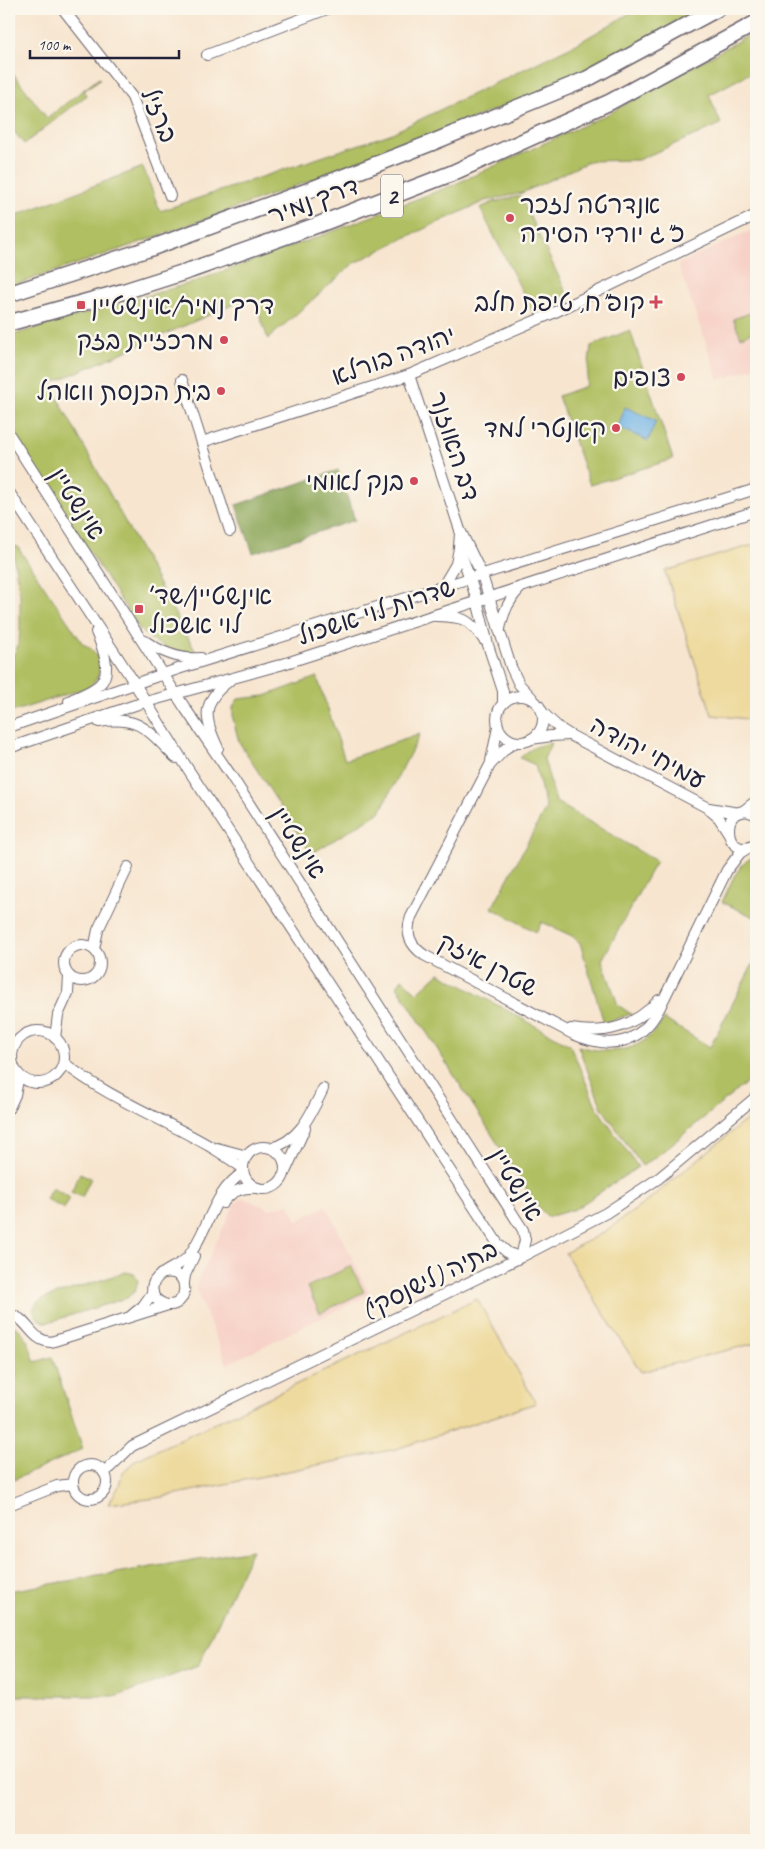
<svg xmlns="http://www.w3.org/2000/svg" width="765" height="1849" font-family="Caveat,'Playpen Sans Hebrew',sans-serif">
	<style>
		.built { fill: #f7d1c7 }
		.green { fill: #b0bf62; stroke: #69704e }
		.forest { fill: #8ca658; stroke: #57644a }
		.sand { fill: #eeda9e; stroke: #887e6c }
		.water { fill: #6fb2e5; stroke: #486a90 }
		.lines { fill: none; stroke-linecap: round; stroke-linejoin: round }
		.minor-casing { stroke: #6d666f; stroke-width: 12 }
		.highway-casing { stroke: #6d666f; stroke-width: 18 }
		.minor { stroke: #fff; stroke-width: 10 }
		.highway { stroke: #fff; stroke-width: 15 }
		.poi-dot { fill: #d1495b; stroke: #fbf7ec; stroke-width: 2 }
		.labels { text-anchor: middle; stroke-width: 5; stroke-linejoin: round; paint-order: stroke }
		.shield { fill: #fbf7ec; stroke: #636270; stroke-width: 1 }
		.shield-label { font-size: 24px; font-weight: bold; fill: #22223b }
		.street-label { font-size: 25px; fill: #22223b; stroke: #fbf7ec }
		.poi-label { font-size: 25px; fill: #22223b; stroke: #fbf7ec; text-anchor: end }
	</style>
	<rect width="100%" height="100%" fill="#fbf7ec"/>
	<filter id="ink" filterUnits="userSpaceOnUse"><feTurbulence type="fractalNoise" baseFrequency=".02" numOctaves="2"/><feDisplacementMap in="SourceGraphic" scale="10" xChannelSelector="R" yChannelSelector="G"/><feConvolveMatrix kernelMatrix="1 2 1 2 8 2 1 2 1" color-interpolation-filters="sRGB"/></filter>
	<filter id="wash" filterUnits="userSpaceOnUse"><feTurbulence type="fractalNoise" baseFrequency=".0096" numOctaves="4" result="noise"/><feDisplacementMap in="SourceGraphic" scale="20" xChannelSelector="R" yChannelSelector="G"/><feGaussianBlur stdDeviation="1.12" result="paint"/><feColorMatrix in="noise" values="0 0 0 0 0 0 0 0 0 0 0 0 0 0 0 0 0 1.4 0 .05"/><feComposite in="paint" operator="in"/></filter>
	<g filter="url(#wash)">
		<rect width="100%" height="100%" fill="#f7e5cf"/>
		<g class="built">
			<path d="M756 228V367L719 380 678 264Z"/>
			<path d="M243 1198 270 1209 289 1204 297 1221 326 1206 370 1294 227 1364 196 1290 197 1283 235 1203Z"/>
		</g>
		<g class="green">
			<path d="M637 9H706L585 73 398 149 150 239 9 287V218L143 167 160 211 390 134 580 42Z"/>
			<path d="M756 31V70L709 95 721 124 638 160 590 161 522 193 485 201 402 239 353 264 268 339 253 296 50 384 197 654C176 657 156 644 140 630L9 427V336L194 282 323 235 453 185 608 114Z"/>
			<path d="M9 68 47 118 99 78 100 79 84 91 87 95 24 144 9 125Z"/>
			<path d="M520 196 570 300 535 317 480 208 494 202Z"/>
			<path d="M756 311V331L741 337 733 319Z"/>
			<path d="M630 330 673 459 590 485 558 396 586 386 591 346Z"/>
			<path d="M17 546 83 644C102 652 106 674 89 687L9 713V665L18 645 20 632V594L12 549Z"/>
			<path d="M317 677 345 760 420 734 380 812 311 854 239 742 233 719V707L238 699 265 696Z"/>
			<path d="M551 743 544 759 556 802 656 861 602 960 618 1005 631 1014 604 1023 580 943 572 936 542 922 536 932 492 908 546 808 535 765 520 758C530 748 538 745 551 743Z"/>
			<path d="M756 856V918L722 902C730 886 738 861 756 856Z"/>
			<path d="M756 958V1075L657 1156 642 1166 602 1108 578 1046C615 1056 643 1052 664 1019L710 1047Z"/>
			<path d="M439 973 570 1045 597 1108 638 1167 575 1209 548 1217 538 1207 397 986 402 979 417 993Z"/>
			<path d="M80 1173 91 1178 82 1197 71 1192Z"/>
			<path d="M52 1187 70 1198 64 1209 46 1199Z"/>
			<path d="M351 1266 364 1292 320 1313 307 1287Z"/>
			<path d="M126 1272 135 1274 138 1281 135 1291 127 1298 49 1322H44L38 1319 33 1310 37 1302 42 1299Z"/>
			<path d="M9 1324C27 1329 29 1347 35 1362L52 1357 83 1449 9 1482Z"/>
			<path d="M252 1550 198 1666 118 1696H9V1591Z"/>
		</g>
		<path class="forest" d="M338 470 355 520 253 553 236 505Z"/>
		<g class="sand">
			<path d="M756 544V720L712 715 665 571Z"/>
			<path d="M756 1112V1343L641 1372 565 1253 604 1232 646 1202Z"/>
			<path d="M477 1299 536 1403 396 1449 157 1498 108 1504 118 1488 123 1472 136 1460Z"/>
		</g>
		<path class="water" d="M625 407 656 421 648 441 618 427Z"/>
	</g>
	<g filter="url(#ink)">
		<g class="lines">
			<defs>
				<g id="minor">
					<path d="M63 9 132 97 170 196"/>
					<path d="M207 55 327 9"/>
					<path d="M409 375 460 530 482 575 511 667 519 684 533 699"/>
					<path d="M182 380 230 531"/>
					<path d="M9 434 185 708 232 777 523 1230 525 1240 521 1257 508 1253 498 1244 188 769 128 673 9 492"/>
					<path d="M202 442 409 375 551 314 756 215"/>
					<path d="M460 533 459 547 477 600 488 645 503 691V703"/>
					<path d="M443 586 456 564 459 548"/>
					<path d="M436 616C462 617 468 617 484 640"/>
					<path d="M500 629C503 612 509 599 521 587"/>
					<path d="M145 641C161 652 181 660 201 658"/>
					<circle cx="520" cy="719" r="23"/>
					<path d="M69 701C78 696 92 692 100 684 113 671 102 646 96 632"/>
					<path d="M542 712 559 728 570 735 706 807 719 818 728 832"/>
					<path d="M99 722C141 715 149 732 176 758"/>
					<path d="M9 727 178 669 756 489"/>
					<path d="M531 739 551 736 569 735"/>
					<path d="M516 742 506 748 490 765 411 917C405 934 410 945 424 955L573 1034C609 1050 640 1045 659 1009L727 870 740 853 748 848"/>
					<path d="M9 748 135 705 280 665 756 511"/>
					<path d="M218 748C204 719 201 702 229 681"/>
					<path d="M491 761 498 727"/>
					<path d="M709 808 739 813"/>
					<path d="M742 812 756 801"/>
					<path d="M756 815C719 795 721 865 756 844"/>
					<circle cx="82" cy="963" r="18"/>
					<path d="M94 949 98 930 128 867"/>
					<path d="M571 1029C607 1035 635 1026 659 1000"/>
					<circle cx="38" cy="1057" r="26"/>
					<path d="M55 1038 58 1015 68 993 69 976"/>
					<path d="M64 1063C108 1098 162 1118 211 1147 222 1153 232 1161 243 1168"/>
					<path d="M9 1108 15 1095 19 1075"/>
					<circle cx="264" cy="1168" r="21"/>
					<path d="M217 1148 247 1156"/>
					<path d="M270 1148C299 1142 311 1114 323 1089"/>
					<path d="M285 1172 305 1128"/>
					<path d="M223 1203C231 1191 243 1187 257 1188"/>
					<path d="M161 1274C193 1264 190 1312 164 1304 159 1302 155 1299 153 1294 147 1273 178 1269 188 1257 208 1231 214 1190 243 1173"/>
					<path d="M184 1282 185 1275 194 1256"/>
					<path d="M9 1314C12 1315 17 1317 20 1319 31 1328 35 1341 51 1342L168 1305"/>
					<path d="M132 1315 143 1306 153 1292"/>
					<circle cx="90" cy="1482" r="17"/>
					<path d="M104 1473 132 1446 521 1257 606 1213 659 1178 756 1097"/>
					<path d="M9 1505 57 1486 73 1484"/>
				</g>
				<g id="highway">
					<path d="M9 294 151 248 307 191 431 143 587 79 717 9"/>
					<path d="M9 323 125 291 191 270 320 224 450 174 610 102 756 23"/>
				</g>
			</defs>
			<use href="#minor" class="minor-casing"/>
			<use href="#highway" class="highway-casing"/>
			<use href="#minor" class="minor"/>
			<use href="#highway" class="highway"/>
		</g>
	</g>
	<g class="poi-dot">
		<circle cx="510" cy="218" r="5"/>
		<path d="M653.5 294.5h5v5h5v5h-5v5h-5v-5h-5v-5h5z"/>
		<rect x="76" y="300" width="10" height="10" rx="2.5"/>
		<circle cx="224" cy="340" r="5"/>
		<circle cx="681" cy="377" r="5"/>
		<circle cx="221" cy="391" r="5"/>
		<circle cx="616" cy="428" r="5"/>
		<circle cx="414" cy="481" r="5"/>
		<rect x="134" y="604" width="10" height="10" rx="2.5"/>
	</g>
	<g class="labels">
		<rect class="shield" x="381" y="174.5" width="22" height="43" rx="4"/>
		<g class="shield-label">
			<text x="392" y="204">2</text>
		</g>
		<g class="street-label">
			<text transform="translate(160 115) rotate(67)" y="9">ברזיל</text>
			<text transform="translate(313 200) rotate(-20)" y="9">דרך נמיר</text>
			<text transform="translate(393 355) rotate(-20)" y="9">יהודה בורלא</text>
			<text transform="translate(455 446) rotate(72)" y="9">דב האוזנר</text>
			<text transform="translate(78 503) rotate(57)" y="9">אינשטיין</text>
			<text transform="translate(376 611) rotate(-18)" y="9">שדרות לוי אשכול</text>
			<text transform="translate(648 752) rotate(28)" y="9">עמיחי יהודה</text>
			<text transform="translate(299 842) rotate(57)" y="9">אינשטיין</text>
			<text transform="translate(488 964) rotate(28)" y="9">שטרן איזק</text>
			<text transform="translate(517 1184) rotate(59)" y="9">אינשטיין</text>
			<text transform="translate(429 1279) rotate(-26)" y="9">בתיה (לישנסקי)</text>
		</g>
		<g class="poi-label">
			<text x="520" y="213" text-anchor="start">אנדרטה לזכר<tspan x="520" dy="29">כ"ג יורדי הסירה</tspan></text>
			<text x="645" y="311">קופ"ח, טיפת חלב</text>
			<text x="91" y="314" text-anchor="start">דרך נמיר/אינשטיין</text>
			<text x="214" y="349">מרכזיית בזק</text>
			<text x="671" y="386">צופים</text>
			<text x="211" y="400">בית הכנסת וואהל</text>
			<text x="606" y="437">קאנטרי למד</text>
			<text x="404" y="490">בנק לאומי</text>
			<text x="149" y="604" text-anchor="start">אינשטיין/שד׳<tspan x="149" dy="29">לוי אשכול</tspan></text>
		</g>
	</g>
	<rect width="765" height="1849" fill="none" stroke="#fbf7ec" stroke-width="30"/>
	<path d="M30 50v8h149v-8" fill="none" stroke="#22223b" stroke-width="2.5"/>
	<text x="38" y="50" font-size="15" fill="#22223b" stroke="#fbf7ec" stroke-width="4" paint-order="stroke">100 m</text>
</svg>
